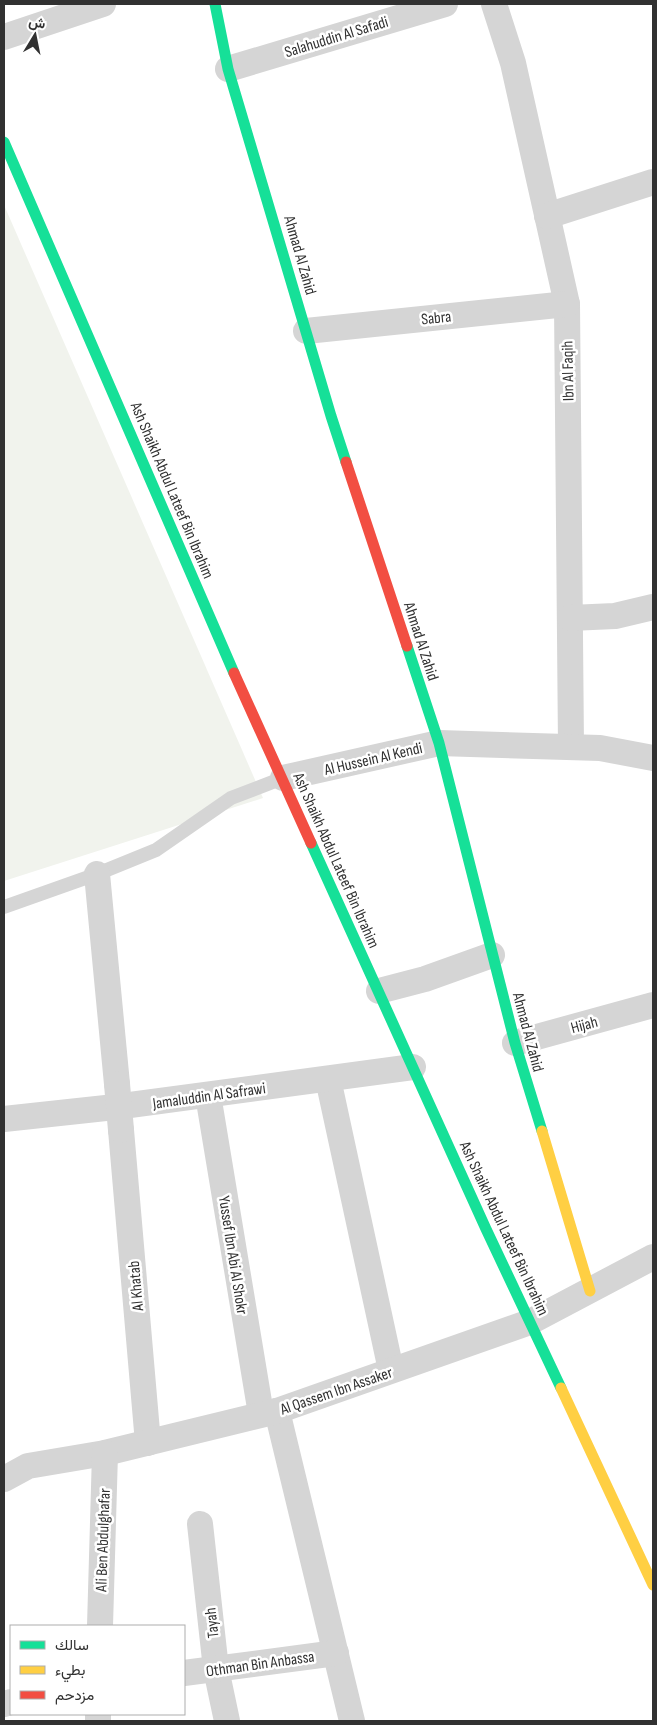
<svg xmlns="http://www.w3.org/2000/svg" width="657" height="1725" font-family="'Sofia Sans Condensed',Vazirmatn,sans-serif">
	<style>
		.green { fill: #f1f3ed }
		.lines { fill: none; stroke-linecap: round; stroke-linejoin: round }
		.lane { stroke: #d5d5d5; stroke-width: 14 }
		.street { stroke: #d5d5d5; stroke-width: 26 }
		.fast { stroke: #16e098; stroke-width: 11 }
		.slow { stroke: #ffcf43; stroke-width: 11 }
		.jam { stroke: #f24e42; stroke-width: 11 }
		.street-bridge { stroke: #d5d5d5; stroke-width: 26 }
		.labels { text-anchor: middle; stroke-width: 5; stroke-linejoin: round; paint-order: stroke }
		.street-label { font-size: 16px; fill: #313131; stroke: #fff }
	</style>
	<rect width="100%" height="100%" fill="#fff"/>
	<path class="green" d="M4 205 263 798 4 881Z"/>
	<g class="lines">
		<path class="lane" d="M4 907 97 874 156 850 231 798 283 778"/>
		<g class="street">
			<path d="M494 4 513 63 567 304 571 747"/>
			<path d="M4 37 103 4"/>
			<path d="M228 69 445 4"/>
			<path d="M547 216 653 182"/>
			<path d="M306 331 567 304"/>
			<path d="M570 618 615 616 653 607"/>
			<path d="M283 778 439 743 600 748 653 758"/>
			<path d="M97 874 117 1084"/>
			<path d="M379 991 425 979 492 955"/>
			<path d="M515 1043 653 1005"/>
			<path d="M328 1079 391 1370"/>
			<path d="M208 1095 261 1414"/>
			<path d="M4 1119 115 1107 413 1067"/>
			<path d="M121 1130 148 1443"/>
			<path d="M277 1411 352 1721"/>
			<path d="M4 1479 28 1466 105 1453 277 1411 530 1322 653 1257"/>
			<path d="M200 1524 216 1669 227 1721"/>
			<path d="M100 1626 105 1453"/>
			<path d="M184 1673 336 1653"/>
			<path d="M4 1704 11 1702"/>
			<path d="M98 1714V1721"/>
		</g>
		<g class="fast">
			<path d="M215 4 228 69 331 416 346 462"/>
			<path d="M4 142 234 673"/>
			<path d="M407 646 439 743 515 1043 542 1131"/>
			<path d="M311 843 486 1229 561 1388"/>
		</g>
		<g class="slow">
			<path d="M542 1131 590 1291"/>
			<path d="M561 1388 653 1585"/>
		</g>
		<g class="jam">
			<path d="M346 462 407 646"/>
			<path d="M234 673 311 843"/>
		</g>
		<path class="street-bridge" d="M117 1084 121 1130"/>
	</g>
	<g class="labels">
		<g class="street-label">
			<text transform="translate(336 36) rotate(-17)" y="6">Salahuddin Al Safadi</text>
			<text transform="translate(301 255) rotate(74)" y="6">Ahmad Al Zahid</text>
			<text transform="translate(436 317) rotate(-6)" y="6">Sabra</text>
			<text transform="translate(567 371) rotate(-91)" y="6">Ibn Al Faqih</text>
			<text transform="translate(173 490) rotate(67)" y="6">Ash Shaikh Abdul Lateef Bin Ibrahim</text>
			<text transform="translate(422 641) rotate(72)" y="6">Ahmad Al Zahid</text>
			<text transform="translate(373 758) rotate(-13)" y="6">Al Hussein Al Kendi</text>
			<text transform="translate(337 860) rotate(66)" y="6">Ash Shaikh Abdul Lateef Bin Ibrahim</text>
			<text transform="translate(584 1024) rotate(-15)" y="6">Hijah</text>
			<text transform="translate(529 1032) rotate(75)" y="6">Ahmad Al Zahid</text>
			<text transform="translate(209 1095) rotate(-8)" y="6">Jamaluddin Al Safrawi</text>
			<text transform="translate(505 1228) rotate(65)" y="6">Ash Shaikh Abdul Lateef Bin Ibrahim</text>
			<text transform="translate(234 1255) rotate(81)" y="6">Yussef Ibn Abi Al Shokr</text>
			<text transform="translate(135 1286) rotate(-95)" y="6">Al Khatab</text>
			<text transform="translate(336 1390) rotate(-19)" y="6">Al Qassem Ibn Assaker</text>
			<text transform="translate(102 1540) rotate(-88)" y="6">Ali Ben Abdulghafar</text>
			<text transform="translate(211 1623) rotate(-96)" y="6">Tayah</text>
			<text transform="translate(260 1663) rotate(-8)" y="6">Othman Bin Anbassa</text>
		</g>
	</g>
	<rect width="657" height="1725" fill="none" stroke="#313131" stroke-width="10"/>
	<rect x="10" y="1625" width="175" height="90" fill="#ffffff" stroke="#adadad"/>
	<rect x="20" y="1641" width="25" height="8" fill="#16e098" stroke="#adadad"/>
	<text x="55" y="1650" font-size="15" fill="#313131">سالك</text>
	<rect x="20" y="1666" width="25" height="8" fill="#ffcf43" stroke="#adadad"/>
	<text x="55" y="1675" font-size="15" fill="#313131">بطيء</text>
	<rect x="20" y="1691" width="25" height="8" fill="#f24e42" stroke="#adadad"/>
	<text x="55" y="1700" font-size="15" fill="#313131">مزدحم</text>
	<g transform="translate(35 35) rotate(10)" stroke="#ffffff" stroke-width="4" paint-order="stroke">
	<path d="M0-4L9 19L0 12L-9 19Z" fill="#313131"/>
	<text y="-8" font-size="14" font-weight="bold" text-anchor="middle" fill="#313131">ش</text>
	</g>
</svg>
